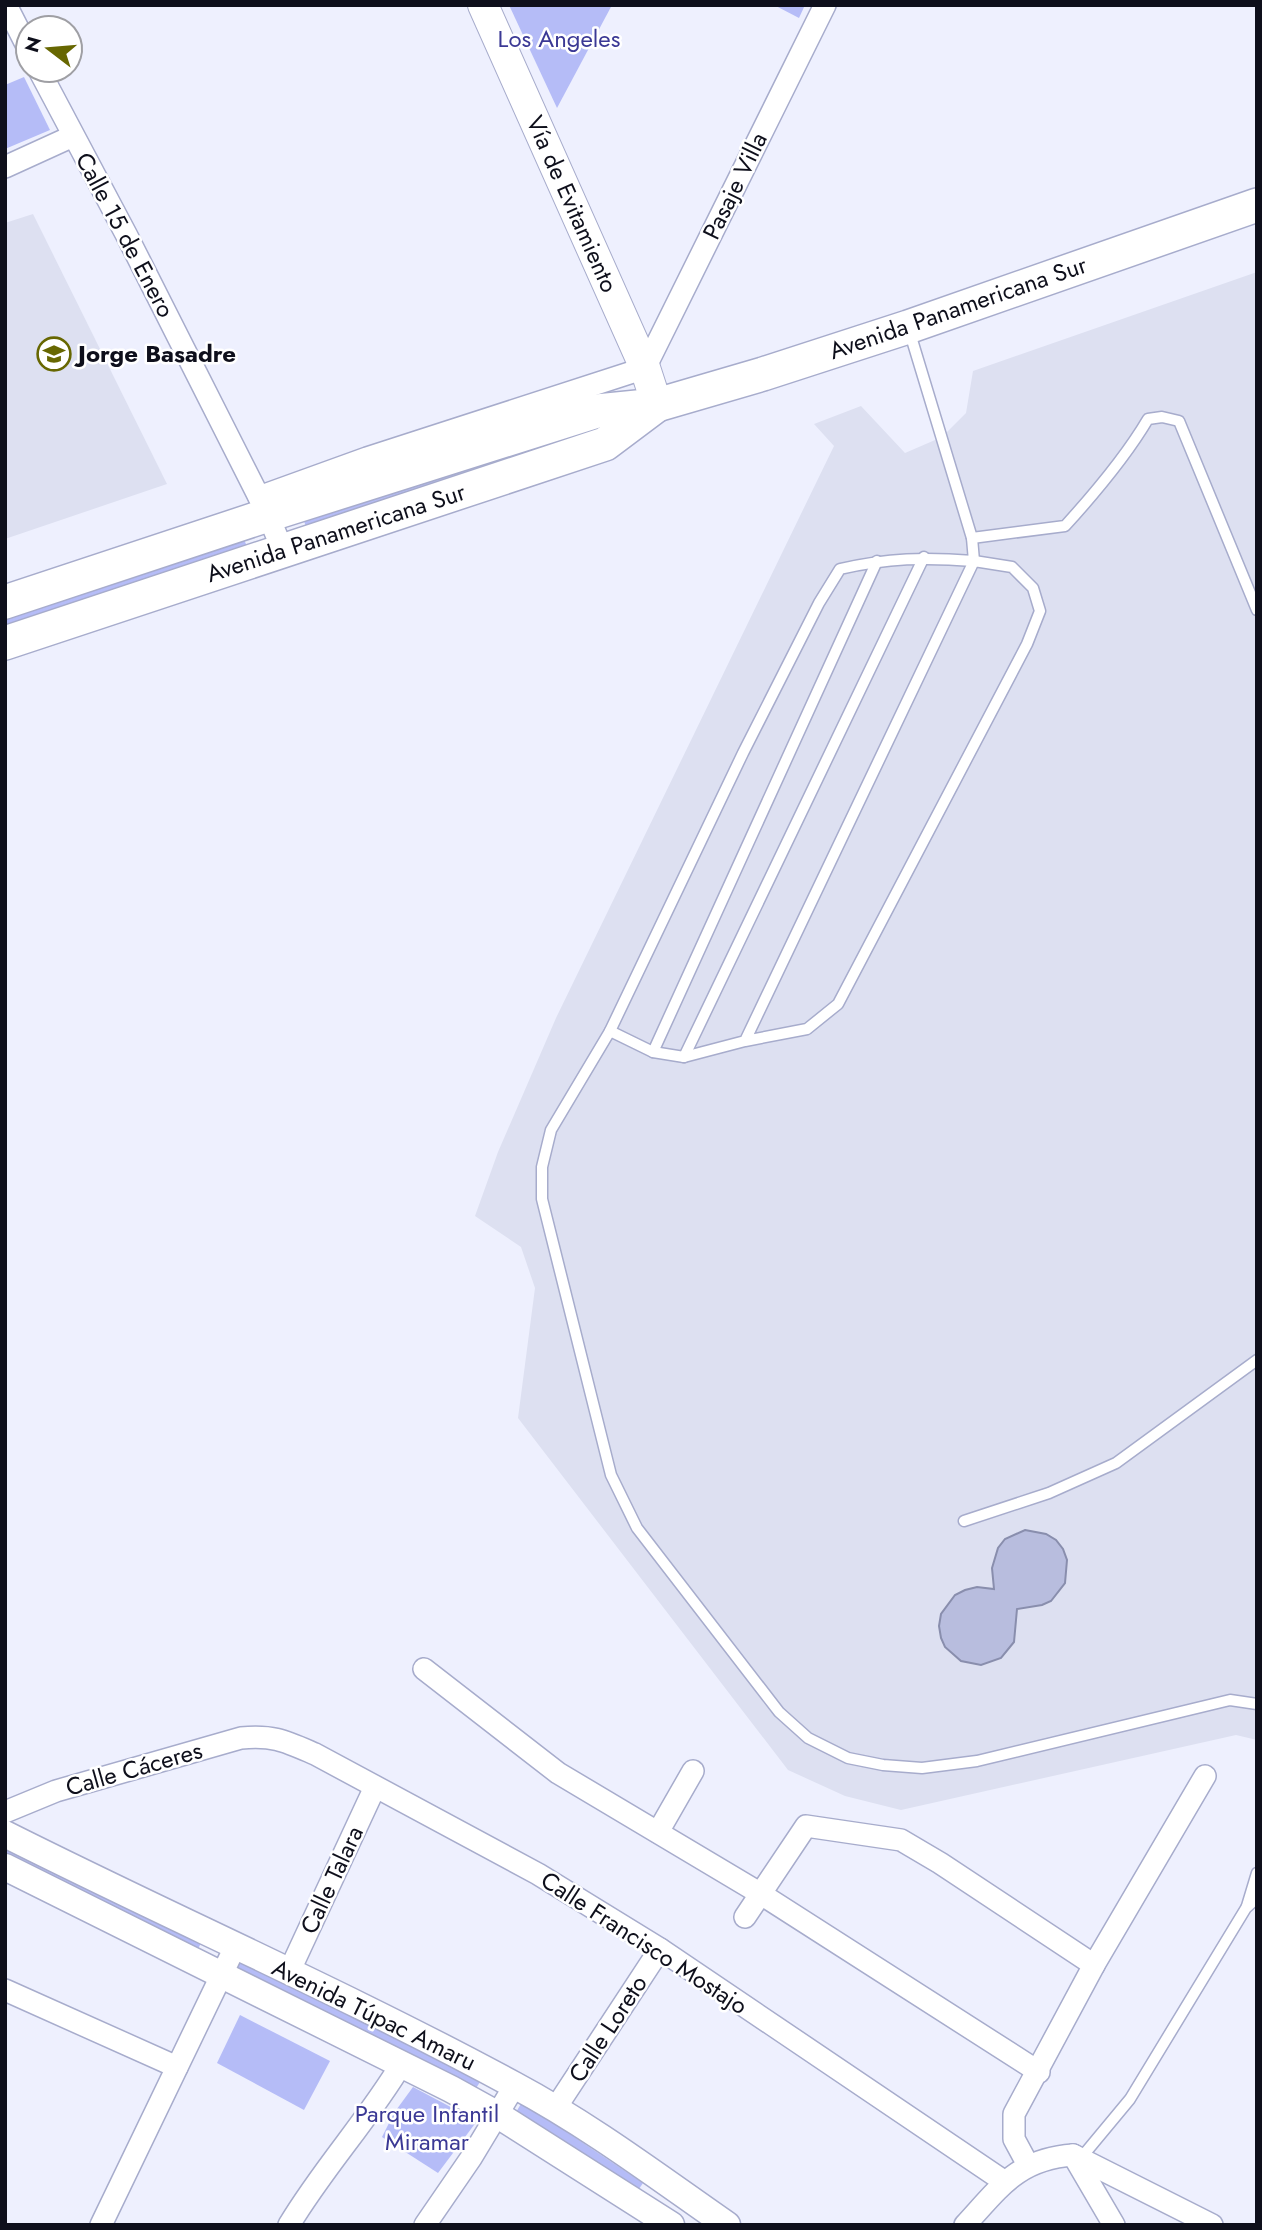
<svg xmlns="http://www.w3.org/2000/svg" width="1262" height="2230" font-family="Jost,sans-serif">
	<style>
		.built { fill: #dde0f1 }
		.green { fill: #b5bcf7 }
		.building { fill: #b8bdde; stroke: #898ead; stroke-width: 2 }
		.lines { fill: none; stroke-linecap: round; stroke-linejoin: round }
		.service-casing { stroke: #a7accc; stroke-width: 13 }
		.minor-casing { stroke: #a7accc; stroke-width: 24 }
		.tertiary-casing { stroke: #a7accc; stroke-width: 29 }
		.secondary-casing { stroke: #a7accc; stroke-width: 32 }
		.primary-casing { stroke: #a7accc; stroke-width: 36 }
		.service { stroke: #fff; stroke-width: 10 }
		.minor { stroke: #fff; stroke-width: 21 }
		.tertiary { stroke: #fff; stroke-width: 26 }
		.secondary { stroke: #fff; stroke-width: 30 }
		.primary { stroke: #fff; stroke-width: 33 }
		.labels { text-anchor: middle; stroke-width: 5; stroke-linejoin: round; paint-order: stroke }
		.park-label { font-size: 24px; fill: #3b3995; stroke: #fff }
		.street-label { font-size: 24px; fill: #0e0f1b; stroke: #fff }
		.poi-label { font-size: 24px; font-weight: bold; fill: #0e0f1b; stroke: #fff; text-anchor: start }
	</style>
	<rect width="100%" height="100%" fill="#eef0fe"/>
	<g class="built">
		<path d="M33 214 167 484 5 539V223Z"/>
		<path d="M1257 272V1740L1236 1735 901 1810 845 1796 788 1770 518 1418 535 1288 521 1247 475 1216 498 1152 556 1018 834 446 814 424 861 406 905 453 942 437 966 413 973 371Z"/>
	</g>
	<g class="green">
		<path d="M509 5H612L557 108Z"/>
		<path d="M774 5H805L799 18Z"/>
		<path d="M24 77 50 130 5 149V85Z"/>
		<path d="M588 425 592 436 307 529 302 516Z"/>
		<path d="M240 532 247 546 5 627V612Z"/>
		<path d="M5 1843 204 1937 197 1951 5 1859Z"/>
		<path d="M238 1950 480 2082 473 2093 231 1966Z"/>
		<path d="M240 2015 330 2061 304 2110 217 2063Z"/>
		<path d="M413 2087 477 2121 438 2173 382 2137 394 2113Z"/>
		<path d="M522 2102 643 2183 635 2195 515 2114Z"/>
	</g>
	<path class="building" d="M1025 1530 1046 1534 1056 1540 1063 1549 1067 1560 1065 1583 1051 1601 1042 1605 1017 1609 1014 1642 1001 1658 981 1665 961 1661 945 1647 941 1638 939 1626 941 1614 955 1595 965 1590 977 1587 994 1589 992 1568 998 1548 1005 1539Z"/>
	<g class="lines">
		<defs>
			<g id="service">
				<path d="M909 330 972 538 974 561C925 557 888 558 840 569L819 603 743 753 610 1031 551 1130 542 1167V1199L611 1475 637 1528 779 1712 808 1738 848 1758 883 1765 922 1768 977 1761 1230 1700 1257 1704"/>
				<path d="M972 538 1065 526C1095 493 1125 458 1148 419L1162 417 1179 421 1257 610"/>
				<path d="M610 1031 653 1052 684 1057 745 1041 807 1029 838 1004 1027 644 1040 611 1033 588 1012 567 974 561 745 1041"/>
				<path d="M653 1052 877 561"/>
				<path d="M684 1057 924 557"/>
				<path d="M964 1521 1049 1493 1116 1463 1257 1360"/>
				<path d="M1247 1906 1257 1873"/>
				<path d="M1081 2158 1130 2099 1246 1908 1257 1898"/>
			</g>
			<g id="minor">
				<path d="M6 5 28 48"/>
				<path d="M39 70 127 236 268 515 283 551"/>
				<path d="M5 167 73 136"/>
				<path d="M259 497 367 458 645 368 825 5"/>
				<path d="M424 1669 558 1773 761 1894 1039 2072"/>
				<path d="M5 1812 56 1791 241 1738C274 1735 285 1741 315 1754L538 1874 660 1949 1005 2182"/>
				<path d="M658 1832 693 1771"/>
				<path d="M745 1917 806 1826 901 1840 940 1863 1094 1965"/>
				<path d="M289 1972 375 1787"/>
				<path d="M5 1990 177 2067"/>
				<path d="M555 2109 660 1949"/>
				<path d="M1073 2155 1114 2225"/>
				<path d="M1028 2165 1014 2139V2114L1094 1965 1205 1776"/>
				<path d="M101 2225 235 1947"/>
				<path d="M289 2225C323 2168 368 2120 402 2063"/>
				<path d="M425 2225 471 2158 515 2085"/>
				<path d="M965 2225C1000 2187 1018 2159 1073 2155L1212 2225"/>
			</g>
			<g id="tertiary">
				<path d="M5 1834C174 1919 348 1995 514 2085 589 2125 658 2177 727 2225"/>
				<path d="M5 1867 451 2089 498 2115 671 2225"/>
			</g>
			<path id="secondary" d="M483 5 645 368 657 405"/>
			<g id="primary">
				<path d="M5 602 268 515 597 411 657 405 763 374 908 327 1257 205"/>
				<path d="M5 643 605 444 657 405"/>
			</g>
		</defs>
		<use href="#service" class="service-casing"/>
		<use href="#minor" class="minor-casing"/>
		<use href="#tertiary" class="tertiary-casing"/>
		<use href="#secondary" class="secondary-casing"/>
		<use href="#primary" class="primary-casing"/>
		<use href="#service" class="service"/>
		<use href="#minor" class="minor"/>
		<use href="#tertiary" class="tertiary"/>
		<use href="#secondary" class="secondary"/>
		<use href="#primary" class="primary"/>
	</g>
	<defs>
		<symbol id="school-ring" viewBox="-11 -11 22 22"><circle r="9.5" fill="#fff" stroke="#676701" stroke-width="1.5"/><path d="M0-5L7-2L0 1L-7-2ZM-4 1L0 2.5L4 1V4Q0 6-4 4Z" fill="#676701"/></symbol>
	</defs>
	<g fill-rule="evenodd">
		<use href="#school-ring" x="35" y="335" width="38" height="38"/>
	</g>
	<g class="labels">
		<g class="park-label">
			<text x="559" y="47">Los Angeles</text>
			<text x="427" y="2122">Parque Infantil<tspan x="427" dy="28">Miramar</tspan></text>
		</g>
		<g class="street-label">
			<text transform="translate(735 186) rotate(-64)" y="8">Pasaje Villa</text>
			<text transform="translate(572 204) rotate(66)" y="8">Vía de Evitamiento</text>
			<text transform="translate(125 235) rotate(62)" y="8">Calle 15 de Enero</text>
			<text transform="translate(958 308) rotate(-19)" y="8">Avenida Panamericana Sur</text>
			<text transform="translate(336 533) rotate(-18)" y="8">Avenida Panamericana Sur</text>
			<text transform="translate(134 1769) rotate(-16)" y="8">Calle Cáceres</text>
			<text transform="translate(332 1880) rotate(-65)" y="8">Calle Talara</text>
			<text transform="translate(644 1943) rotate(33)" y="8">Calle Francisco Mostajo</text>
			<text transform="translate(374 2015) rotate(26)" y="8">Avenida Túpac Amaru</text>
			<text transform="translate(608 2029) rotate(-57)" y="8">Calle Loreto</text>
		</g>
		<g class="poi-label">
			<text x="78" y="362">Jorge Basadre</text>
		</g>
	</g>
	<rect width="1262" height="2230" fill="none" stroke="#0e0f1b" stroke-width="14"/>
	<g transform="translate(49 49) rotate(286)"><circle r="33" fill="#ffffff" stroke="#9f9fa4" stroke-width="2"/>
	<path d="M0-5L12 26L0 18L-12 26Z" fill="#676701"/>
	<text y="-10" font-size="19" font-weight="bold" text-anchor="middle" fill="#0e0f1b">N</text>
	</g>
</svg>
